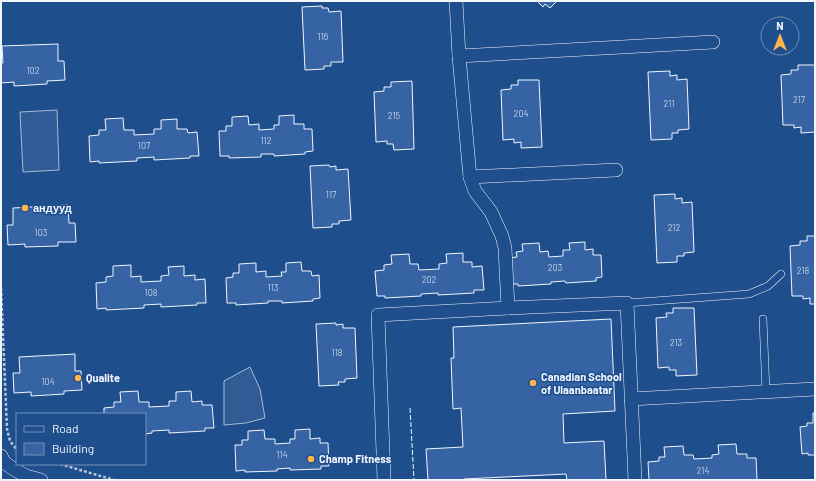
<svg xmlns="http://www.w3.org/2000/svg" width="816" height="481" font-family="Barlow,sans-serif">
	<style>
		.built { fill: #305b95; stroke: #a8bbd7 }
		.building { fill: #3563a3; stroke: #f2f6ff }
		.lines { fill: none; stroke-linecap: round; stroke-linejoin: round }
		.service-casing { stroke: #f2f6ff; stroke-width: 8 }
		.minor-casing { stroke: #f2f6ff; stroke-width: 14 }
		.path { stroke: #b3c4dc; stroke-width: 2.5; stroke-dasharray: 3 2; stroke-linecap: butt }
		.service { stroke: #1f4e8c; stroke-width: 7 }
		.minor { stroke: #1f4e8c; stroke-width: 13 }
		.fence { stroke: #f2f6ff; stroke-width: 1; stroke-dasharray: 5 2; stroke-linecap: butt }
		.poi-dot { fill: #ffb74d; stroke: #1f4e8c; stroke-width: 1.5 }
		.labels { text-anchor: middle; stroke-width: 3; stroke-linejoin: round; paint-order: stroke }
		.number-label { font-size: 9px; fill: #c3d1e8 }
		.poi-label { font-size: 11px; font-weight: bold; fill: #f2f6ff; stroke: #1f4e8c; text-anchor: start }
	</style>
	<rect width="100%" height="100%" fill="#1f4e8c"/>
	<g class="built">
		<path d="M57 110 59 170 23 172 20 112Z"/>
		<path d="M250 367 260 389 265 418 246 423 224 425V381Z"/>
	</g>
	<g class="building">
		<path d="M537 1H557L550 8 545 4 543 7Z"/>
		<path d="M322 6V8H328L329 12 341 11 343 62H331V66H324V69L305 70 302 7Z"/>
		<path d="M58 44V61H64L65 80 47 81V84L14 86V82L1 83V63H3L2 46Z"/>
		<path d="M798 65H815V132L801 133V127L794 128V125H783L781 75 791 74V70H798Z"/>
		<path d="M670 71V76L677 75V80L687 79 689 129 678 130V133H672V139L651 140 648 72Z"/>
		<path d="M518 80H539L542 147 521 148V142L514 143V139L503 140 501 90 511 89V85H518Z"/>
		<path d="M412 81 414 149 394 150 393 144H387V141L376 142 374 92 384 91V87H391V82Z"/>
		<path d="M294 115V124H304V129H312L313 151 305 152V154L274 156V154H261V157L229 158V156H220L219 131H226V126H232V117L248 116 249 125 259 124V130L274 129V125H279V116Z"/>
		<path d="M123 118 124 130H134V135L154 134V129H161V120L177 119V129H187L188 133 197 132 199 156H190V158L154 160V157L137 158V161L99 163V161L90 162 89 136 99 135V130H106L105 119Z"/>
		<path d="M329 165 330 167 336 166V170L348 169 351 220 339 221V224H332V227L313 228 310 166Z"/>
		<path d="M675 194V199L682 198V203L692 202 694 252 684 253V256H677V262L657 263 654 195Z"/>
		<path d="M68 205 69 223H75L76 242H58V246L25 247V244L8 245 7 225H13V208Z"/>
		<path d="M807 236H815V304H810V298L803 299V296H792L790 246 800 245V241H807Z"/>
		<path d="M585 242V250L593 249V255H601L602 277 596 278V281L566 283 565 281 551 282V284L518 286V284H509L508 258 517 257 516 252 523 251 522 244 539 243 540 252 548 251 549 257 563 256V250H570L569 243Z"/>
		<path d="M463 253V262H472V267L482 266 484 290H474V293L438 295V293L421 294V296L385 298V296H377L375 271 384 270V265L392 264 391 255 409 254 410 264H418L419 270 439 269V264L447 263 446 254Z"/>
		<path d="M301 262 302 271H311L312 276 319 275 320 298 313 299V301L282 303V301H268V303L236 305V303H227L226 278 233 277V273H239V264L256 263V272L266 271V277L282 276 281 272H286V263Z"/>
		<path d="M131 265V277L141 276V282L161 281V276L169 275 168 267 184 266V276L195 275V280L205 279 206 303H197V305L161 307V304L144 305V308L106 310V308L97 309 96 283 106 282V277L113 276V266Z"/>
		<path d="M673 308H694L697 375 676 376V370H669V367L658 368 656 318 667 317 666 313H673Z"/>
		<path d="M611 319 615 411 563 414 564 443 604 441 606 480H567L566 474 464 479V480H428L426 449 463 447 461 408 453 409 451 358H454L453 327Z"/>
		<path d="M336 323V325L343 324V328H355L357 378 345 379V382H338L339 385 319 386 316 324Z"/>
		<path d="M75 354V371H81L82 390 64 391V394L31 396V392L14 393 13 373H20L19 357Z"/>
		<path d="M138 391 139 402H149V407L169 406V401H176V392L191 391 192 402 202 401V405H212L214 428H205V431L169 433V430L152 431V433L145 434V414H104V408L114 407V402H121L120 392Z"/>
		<path d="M813 413H815V455H808V453L802 454 800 427 807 426V423H813Z"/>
		<path d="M310 429V439L320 438V443H328L329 466H321V469L290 470V468L277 469V471L245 472V470L236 471 235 445H242V440H248V431L264 430 265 439H275V444L290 443V439H295V430Z"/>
		<path d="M736 444 737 454H747V458H756L757 480H649L648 462 659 461V457H665L664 447 683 446 684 455H693L694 459 712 458V455L719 454 718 445Z"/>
	</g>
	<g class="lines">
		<defs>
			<g id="service">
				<path d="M627 303 749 294 768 286 781 274"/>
				<path d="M763 319 766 392"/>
			</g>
			<g id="minor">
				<path d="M456 1 459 56 470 177 475 191 491 212 502 236 505 248 508 308"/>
				<path d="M459 56 713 42"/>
				<path d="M470 177 616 170"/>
				<path d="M631 399 815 389"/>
				<path d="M1 456 4 462 12 468 26 476 41 480"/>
				<path d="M384 480 378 315 508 308 627 303 635 480"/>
			</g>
		</defs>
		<use href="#service" class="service-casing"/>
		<use href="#minor" class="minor-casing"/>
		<g class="path">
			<path d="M1 288 7 429 10 441 17 450"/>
			<path d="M60 464 114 480"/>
		</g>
		<use href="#service" class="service"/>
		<use href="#minor" class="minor"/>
		<path class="fence" d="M410 408 414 480"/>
	</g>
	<g class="poi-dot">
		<circle cx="25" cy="208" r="4"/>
		<circle cx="78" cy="378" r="4"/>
		<circle cx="533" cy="383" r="4"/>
		<circle cx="311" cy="459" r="4"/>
	</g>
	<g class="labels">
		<g class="number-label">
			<text x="323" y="40">116</text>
			<text x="33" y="74">102</text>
			<text x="799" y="103">217</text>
			<text x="669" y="107">211</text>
			<text x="521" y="117">204</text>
			<text x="394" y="119">215</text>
			<text x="266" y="144">112</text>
			<text x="144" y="149">107</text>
			<text x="331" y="198">117</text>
			<text x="674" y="231">212</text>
			<text x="41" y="236">103</text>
			<text x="555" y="271">203</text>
			<text x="803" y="274">218</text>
			<text x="429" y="283">202</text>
			<text x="273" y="291">113</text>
			<text x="151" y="296">108</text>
			<text x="676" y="346">213</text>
			<text x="337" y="356">118</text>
			<text x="48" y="385">104</text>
			<text x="282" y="458">114</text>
			<text x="703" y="474">214</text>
		</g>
		<g class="poi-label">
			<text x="33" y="212">андууд</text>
			<text x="541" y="381">Canadian School<tspan x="541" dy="13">of Ulaanbaatar</tspan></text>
			<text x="86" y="382">Qualite</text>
			<text x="319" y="463">Champ Fitness</text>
		</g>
	</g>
	<rect width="816" height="481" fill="none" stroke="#f2f6ff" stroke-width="4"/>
	<rect x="16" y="413" width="130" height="52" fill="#1f4e8c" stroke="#7391ba"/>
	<rect x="24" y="426" width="20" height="6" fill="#1f4e8c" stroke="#7391ba"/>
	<text x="52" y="433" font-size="12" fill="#f2f6ff">Road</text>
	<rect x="24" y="443" width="20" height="12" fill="#3563a3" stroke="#7391ba"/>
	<text x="52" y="453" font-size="12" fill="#f2f6ff">Building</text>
	<g transform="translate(780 36)"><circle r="19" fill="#1f4e8c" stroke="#7391ba"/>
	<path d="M0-3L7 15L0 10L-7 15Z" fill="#ffb74d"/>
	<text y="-6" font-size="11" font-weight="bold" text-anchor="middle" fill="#f2f6ff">N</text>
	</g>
</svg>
